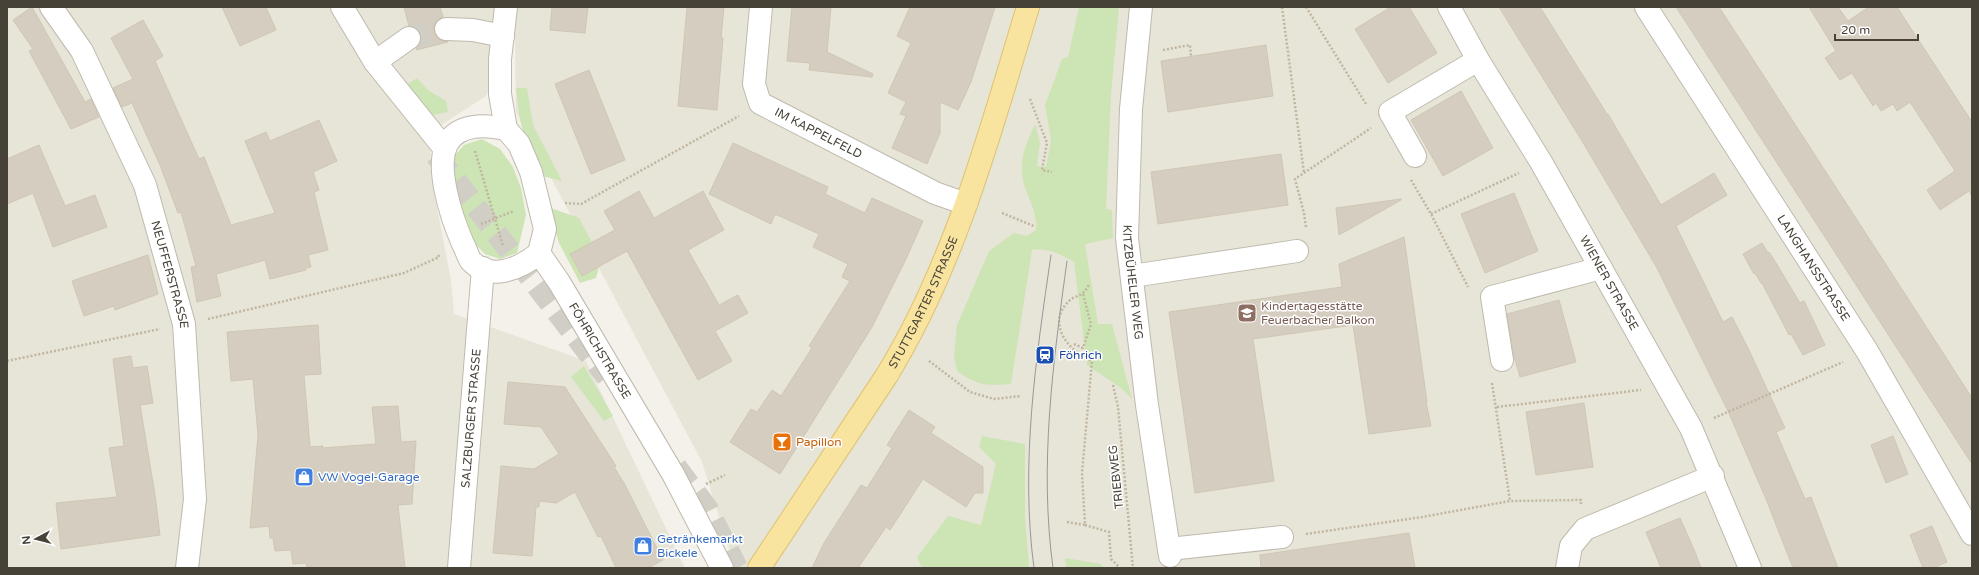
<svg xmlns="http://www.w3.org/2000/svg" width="1979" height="575" viewBox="0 0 1979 575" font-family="'Varela Round',sans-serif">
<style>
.residential{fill:#e7e4d8}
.green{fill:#cde5b5}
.building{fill:#d5cec0;stroke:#cfc6b3}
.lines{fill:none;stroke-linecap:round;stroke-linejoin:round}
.minor-tunnel{stroke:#d1cec6;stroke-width:22;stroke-dasharray:22 11;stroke-linecap:butt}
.major-tunnel{stroke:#d1cec6;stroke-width:22;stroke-dasharray:22 11;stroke-linecap:butt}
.minor-casing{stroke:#bfbaad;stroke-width:24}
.major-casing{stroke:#ddc36f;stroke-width:24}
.path{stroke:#c0b69f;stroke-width:2.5;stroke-dasharray:2 2;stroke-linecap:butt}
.minor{stroke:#fff;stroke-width:22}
.major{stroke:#f8e49f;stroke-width:22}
.tram{stroke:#989898;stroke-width:1}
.labels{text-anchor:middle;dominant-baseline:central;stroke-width:3;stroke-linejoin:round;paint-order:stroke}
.street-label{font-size:12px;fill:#474238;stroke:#fff}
.education-label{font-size:12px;fill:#785e54;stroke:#fff;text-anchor:start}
.transit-label{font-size:12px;fill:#164399;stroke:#fff;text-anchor:start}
.food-label{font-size:12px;fill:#c56008;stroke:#fff;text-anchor:start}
.shop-label{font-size:12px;fill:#366cbe;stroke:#fff;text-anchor:start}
</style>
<rect width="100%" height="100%" fill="#f4f1ea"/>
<path class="residential" d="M7 7H1972V568H735L702 462 516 112 515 34 486 96 438 127 432 138 430 162 432 182 451 280 454 314 586 361 685 568H7Z"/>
<path class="green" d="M1079 7H1119L1111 95 1106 209 1112 210 1113 238 1085 244 1098 324H1112L1132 399 1121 388 1087 365 1074 262C1061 254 1048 248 1032 250L1011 384C987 386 977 386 957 371L954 356 957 325 989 251 1014 233 1027 236 1036 230C1038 209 1024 194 1022 174 1020 156 1028 140 1035 124L1040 142 1037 166 1046 167 1051 140 1045 105 1062 59 1068 57Z
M417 78 428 90 446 101 448 112 433 115 416 105 402 88Z
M516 88H527L533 125 562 181 535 174 520 120Z
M482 139 500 149 513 167 521 188 526 215 517 253 500 259 485 254 468 237 459 218 451 160 464 145Z
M548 207 579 218 601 260 596 278 580 283 559 243Z
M584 366 613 416 604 421 571 377Z
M982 436 1025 444V515L1029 568H922L917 557 948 516 981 525 996 464 979 447Z
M1065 558 1101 564 1103 568H1066Z"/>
<path class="building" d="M32 7 85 102 91 99 99 117 71 129 29 51 33 49 13 20Z
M222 7H266L276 30 240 46Z
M404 7H440L443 17 435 23 434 28 435 34 440 40 448 42 416 50 420 43 421 36 419 30 409 26Z
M552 7H588L585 33 550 30Z
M687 7H724L721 38H723L717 110 678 106Z
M792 7H831L827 52 873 74 872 77 809 70 810 63 787 61Z
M910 7H995L971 82 958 110 940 102V133L927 164 892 148 906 116 900 114 906 102 888 93 911 43 897 36Z
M1391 7H1409L1437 53 1388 83 1355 29Z
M1499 7H1540L1607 114H1608L1661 205 1714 173 1727 195 1676 226 1723 322 1732 317 1748 348 1785 428 1776 432 1805 499 1811 497 1838 568H1793L1766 499 1728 411 1657 268 1585 146Z
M1676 7H1719L1907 297 1972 398V464Z
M1809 7H1838L1848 21 1869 7H1897L1972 122V196L1969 191 1940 210 1927 190 1955 171 1910 102 1897 111 1893 104 1881 111 1876 103 1873 106 1852 73 1840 80 1825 58 1836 51Z
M143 20 163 56 155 61 199 159 204 157 231 225 275 213 245 141 266 132 270 141 319 120 337 161 313 172 319 190 314 192 328 250 308 255 311 267 306 268V270L270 279 265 260 216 274 221 296 197 302 191 267 196 266 181 212 178 213 160 165 132 103 122 107 113 88 133 79 111 38Z
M1266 45 1273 96 1168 112 1161 61Z
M589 70 625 160 591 174 555 84Z
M1461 91 1493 148 1443 176 1411 120Z
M733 143 828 187 825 194 865 213 872 198 923 221 906 259 872 327 780 474 730 442 751 409 757 412 772 390 781 396 812 348 809 346 850 281 842 277 848 264 813 247 819 234 775 214 771 224 709 194Z
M39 145 65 206 95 195 107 227 53 247 33 193 7 204V159Z
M1281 154 1288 205 1158 224 1151 172Z
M639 191 654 218 703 191 724 230 688 250 719 305 738 295 748 313 715 331 732 361 698 380 627 251 582 276 570 254 615 230 604 211Z
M1514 193 1538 251 1485 273 1461 214Z
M1401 199V200L1339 235 1336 208Z
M1404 237 1427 402H1426L1431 426 1369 434 1353 325 1253 339 1274 481 1195 493 1169 312 1342 287 1339 264Z
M1762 243 1768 253 1769 252 1776 263 1800 303 1804 301 1825 345 1803 355 1791 334 1789 335 1762 283H1761L1755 273 1754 274 1743 254Z
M148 255 158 294 115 310 114 306 84 316 72 281Z
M1559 300 1576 362 1520 377 1514 356 1507 314Z
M318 325 321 374 304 375 310 447 323 446 322 448 376 444 372 407 398 406 401 442 416 441 412 504 398 505 405 568H307L306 563 293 564 291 550 275 551 273 538H270L269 526 250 528 258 435 253 379 231 381 227 332Z
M131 356 133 368 147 366 153 403 140 405 155 495 160 535 61 549 56 503 117 497 109 448 124 446 113 359Z
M508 382 565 387 616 466 614 467 624 483 663 560 648 568H616L601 536 598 537 575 492 556 503 539 501V507H536L532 556 493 553 501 466 534 469 559 454 541 427 504 424Z
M1584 403 1593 467 1536 475 1526 412Z
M909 410 935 427 931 433 983 467V493H975L966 507 923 479 890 530 886 527 858 568H812L824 543 861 485 867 488 892 448 887 445Z
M1893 436 1908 474 1886 483 1871 445Z
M1680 518 1695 552 1701 568H1661L1646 532Z
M1932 526 1947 562 1933 568H1923L1910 535Z
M1409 533 1415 568H1261L1260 555Z"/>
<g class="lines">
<path class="minor-tunnel" d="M409 38 446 29"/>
<path class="major-tunnel" d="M436 155 607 377
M676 467 707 508 737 568"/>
<g class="minor-casing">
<g id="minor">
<path id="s1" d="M51 7 82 51 145 185 184 324 195 499 187 568"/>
<path d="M342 7 375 62 445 149"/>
<path d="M506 7 500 59V94L506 129"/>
<path id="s2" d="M761 7 754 84 760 103 935 193 966 204"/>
<path id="s3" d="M1141 7 1131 109 1127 238 1147 405 1170 556"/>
<path id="s4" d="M1449 7 1478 60 1541 162 1691 428 1750 568"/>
<path id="s5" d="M1646 7 1867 351 1972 534"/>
<path d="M446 29 473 30 503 36"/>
<path d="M375 62 409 38"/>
<path id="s6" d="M506 129 519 144 531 172 545 229 539 253 559 282 673 474 722 568"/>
<path d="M506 129C488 125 466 123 452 137 430 158 453 221 463 244 466 249 468 257 471 261 491 282 521 268 539 253"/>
<path d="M1415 156 1390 112 1478 60"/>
<path d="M1132 276 1297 251"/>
<path d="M1502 360 1492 297 1601 268"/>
<path d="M1169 549 1282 537"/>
<path id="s7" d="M459 568 483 268"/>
<path d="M1567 568 1571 546 1585 529 1713 476"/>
</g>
</g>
<g class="major-casing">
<g id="major">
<path id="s8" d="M759 568 887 375C956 262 990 132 1028 7"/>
</g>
</g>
<path class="path" d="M1282 7 1304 173
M1306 7 1366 104
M1163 50 1190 45 1191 56
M1030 99 1047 143 1042 170 1052 172
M475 151 503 246
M1411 180 1431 214 1468 287
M565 203 581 204 739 116
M1002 213 1034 226
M1431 214 1519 173
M481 224 514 211
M1306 227 1304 213 1295 179 1371 128
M208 319 404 273 439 257 438 254
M1074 344 1083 348 1091 324 1083 294
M7 361 160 329
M929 361 970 392 994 399 1021 396
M1492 383 1510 501
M1113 385 1118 407 1133 568
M1497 407 1641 390
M1714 418 1843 362
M706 484 725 475
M1067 522 1085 525 1082 473 1092 361C1068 351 1045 323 1070 300 1073 297 1078 297 1081 294 1085 292 1087 288 1089 285
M1085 525 1109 532 1111 559 1120 568
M1306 534 1422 517 1510 501 1581 500V504"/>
<use href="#minor" class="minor"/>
<use href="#major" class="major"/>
<path class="tram" d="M1034 568C1020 464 1036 358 1051 255
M1053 568C1039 465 1053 363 1067 261"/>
</g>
<defs>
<g id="school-square" transform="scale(1)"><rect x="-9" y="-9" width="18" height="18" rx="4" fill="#8d6e63" stroke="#fff"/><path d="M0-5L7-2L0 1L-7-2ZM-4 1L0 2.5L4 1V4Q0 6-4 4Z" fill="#fff"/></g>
<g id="station-square" transform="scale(1)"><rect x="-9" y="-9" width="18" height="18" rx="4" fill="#1a4fb4" stroke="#fff"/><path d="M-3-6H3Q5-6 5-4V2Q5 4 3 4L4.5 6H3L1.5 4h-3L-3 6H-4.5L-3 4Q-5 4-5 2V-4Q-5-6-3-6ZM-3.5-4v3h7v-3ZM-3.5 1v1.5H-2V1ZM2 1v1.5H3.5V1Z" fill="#fff"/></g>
<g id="bar-square" transform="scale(1)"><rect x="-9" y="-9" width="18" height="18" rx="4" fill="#e8710a" stroke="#fff"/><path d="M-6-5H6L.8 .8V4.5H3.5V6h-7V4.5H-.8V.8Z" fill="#fff"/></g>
<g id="shop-square" transform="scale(1)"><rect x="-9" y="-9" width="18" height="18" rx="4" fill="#3f7fe0" stroke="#fff"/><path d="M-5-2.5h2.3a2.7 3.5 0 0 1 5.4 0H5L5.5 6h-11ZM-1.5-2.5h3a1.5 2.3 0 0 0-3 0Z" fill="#fff"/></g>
</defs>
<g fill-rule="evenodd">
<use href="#school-square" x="1247" y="313"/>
<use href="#station-square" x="1045" y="355"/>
<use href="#bar-square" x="782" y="442"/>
<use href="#shop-square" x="304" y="477"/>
<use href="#shop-square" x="643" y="546"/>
</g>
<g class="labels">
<g class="street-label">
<text stroke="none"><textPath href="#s2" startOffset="163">IM KAPPELFELD</textPath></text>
<text stroke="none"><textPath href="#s5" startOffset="310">LANGHANSSTRASSE</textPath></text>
<text stroke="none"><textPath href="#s1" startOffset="295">NEUFFERSTRASSE</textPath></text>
<text stroke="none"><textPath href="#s3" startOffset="276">KITZBÜHELER WEG</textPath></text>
<text stroke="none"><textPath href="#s4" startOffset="319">WIENER STRASSE</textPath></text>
<text stroke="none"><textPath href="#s8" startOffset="313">STUTTGARTER STRASSE</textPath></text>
<text stroke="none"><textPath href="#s6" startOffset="249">FÖHRICHSTRASSE</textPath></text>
<text stroke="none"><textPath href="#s7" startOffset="150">SALZBURGER STRASSE</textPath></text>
<text transform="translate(1116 477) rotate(-96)">TRIEBWEG</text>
</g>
<g class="education-label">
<text x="1261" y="306">Kindertagesstätte<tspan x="1261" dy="14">Feuerbacher Balkon</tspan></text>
</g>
<g class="transit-label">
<text x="1059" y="355">Föhrich</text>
</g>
<g class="food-label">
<text x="796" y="442">Papillon</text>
</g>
<g class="shop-label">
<text x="318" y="477">VW Vogel-Garage</text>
<text x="657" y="539">Getränkemarkt<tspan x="657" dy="14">Bickele</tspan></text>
</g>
</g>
<rect width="1979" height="575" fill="none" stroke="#474238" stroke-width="16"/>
<g transform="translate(36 539) rotate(263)" stroke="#ffffff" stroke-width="3" paint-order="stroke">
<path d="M0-3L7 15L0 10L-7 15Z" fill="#474238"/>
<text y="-6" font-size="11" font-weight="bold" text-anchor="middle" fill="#474238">N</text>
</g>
<path d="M1835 34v6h83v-6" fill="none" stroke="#474238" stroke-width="2"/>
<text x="1841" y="34" font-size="12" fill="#474238" stroke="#ffffff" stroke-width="3" paint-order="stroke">20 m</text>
</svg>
